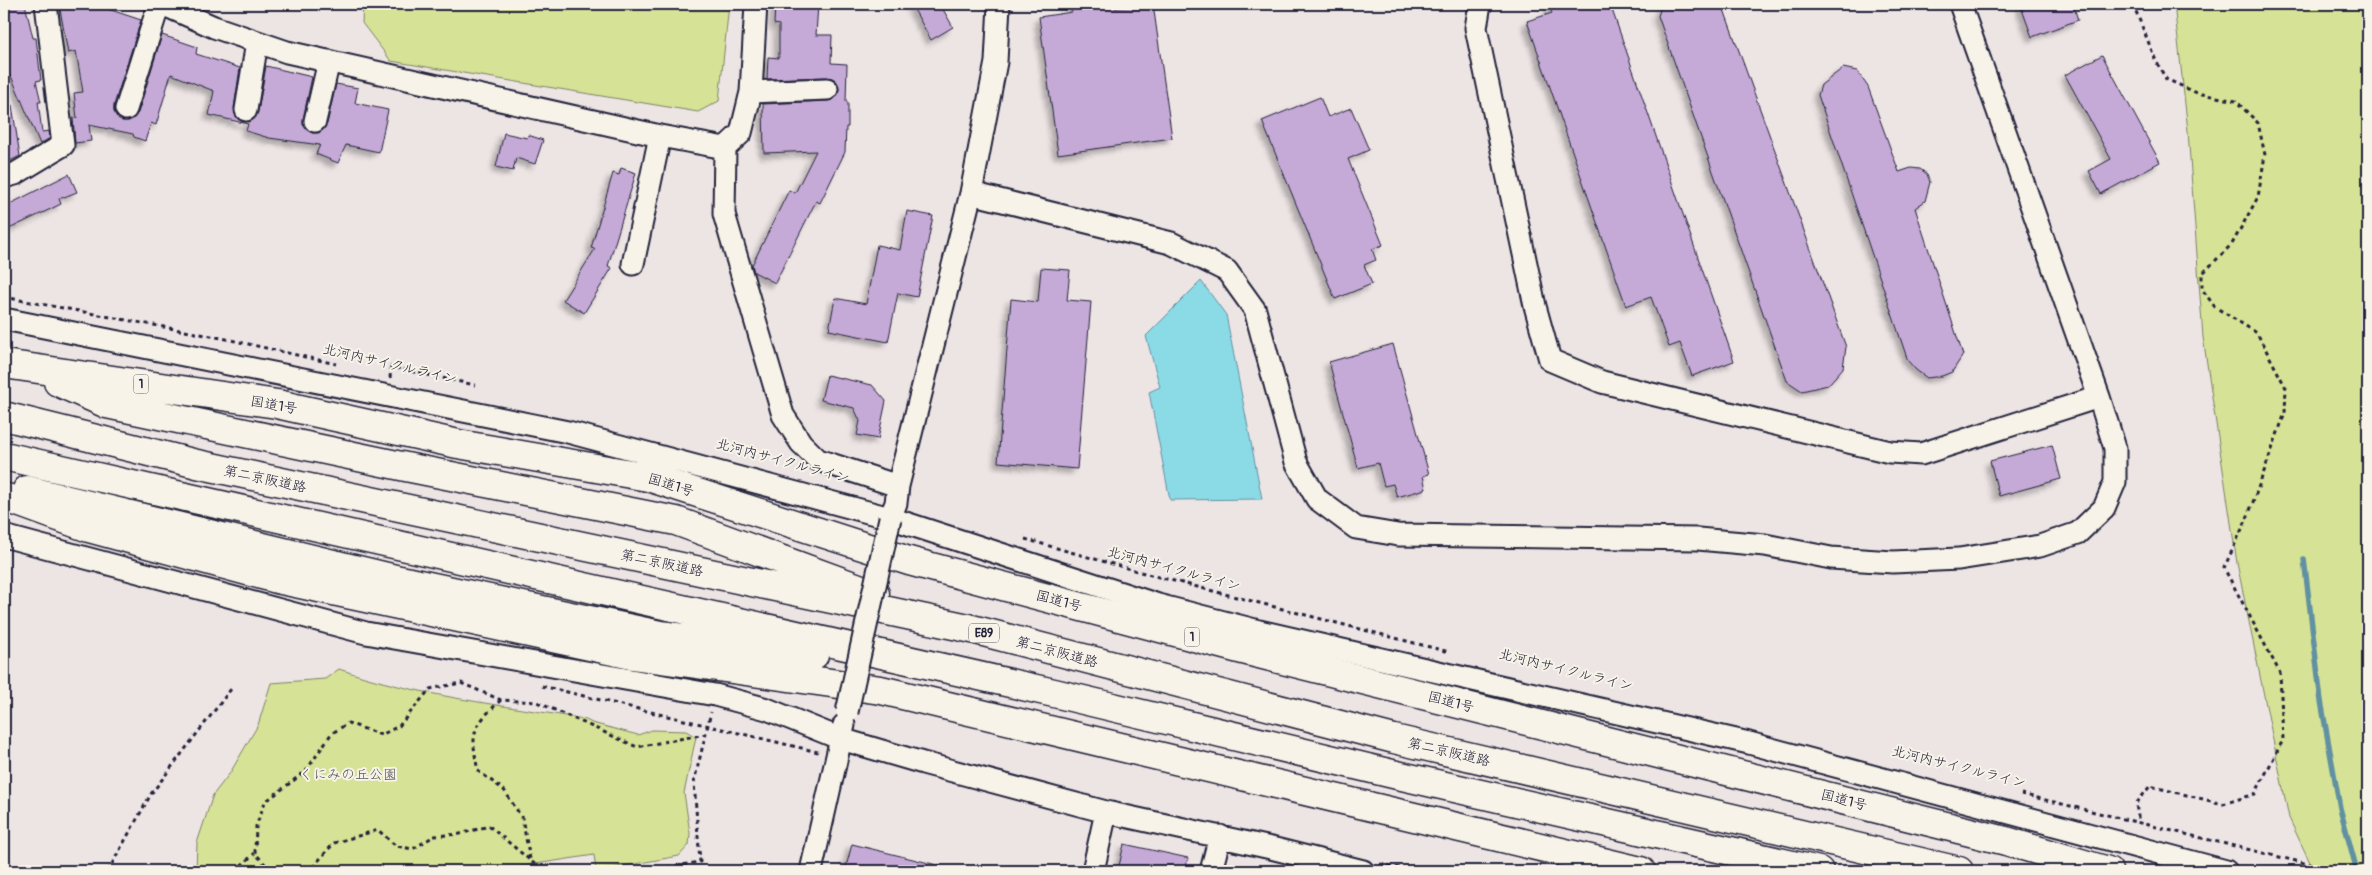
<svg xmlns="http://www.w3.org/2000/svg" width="2372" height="875" viewBox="0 0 2372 875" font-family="Pangolin,'Klee One',sans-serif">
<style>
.green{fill:#d6e295;stroke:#7c8268}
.water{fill:#8bdbe6;stroke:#6191a2}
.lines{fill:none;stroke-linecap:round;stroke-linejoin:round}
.stream{stroke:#6191a2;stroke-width:5.5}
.building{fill:#c5a9d6;stroke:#22223b;filter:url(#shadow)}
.minor-casing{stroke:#22223b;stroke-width:25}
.highway-casing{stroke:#22223b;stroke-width:31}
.path{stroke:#22223b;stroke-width:3;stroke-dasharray:4 4;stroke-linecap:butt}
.minor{stroke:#f7f3e8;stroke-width:21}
.highway{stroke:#f7f3e8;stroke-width:28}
.minor-bridge-casing{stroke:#22223b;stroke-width:25;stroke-linecap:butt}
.minor-bridge{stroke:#f7f3e8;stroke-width:21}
.labels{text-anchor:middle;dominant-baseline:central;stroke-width:4;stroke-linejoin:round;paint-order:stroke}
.shield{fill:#f7f3e8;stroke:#62616f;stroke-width:1}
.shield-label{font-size:12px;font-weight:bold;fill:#22223b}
.street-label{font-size:14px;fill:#22223b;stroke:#f7f3e8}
.park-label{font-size:14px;fill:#4f5252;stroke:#f7f3e8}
</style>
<defs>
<filter id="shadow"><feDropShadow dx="-4.5" dy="4.5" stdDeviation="2.5" flood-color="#0004"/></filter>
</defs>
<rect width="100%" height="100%" fill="#ede4e4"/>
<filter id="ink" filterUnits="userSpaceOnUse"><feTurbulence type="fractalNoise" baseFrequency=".02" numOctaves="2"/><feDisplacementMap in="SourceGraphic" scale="10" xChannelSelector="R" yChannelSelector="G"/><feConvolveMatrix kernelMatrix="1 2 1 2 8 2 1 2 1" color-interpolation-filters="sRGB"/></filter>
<g filter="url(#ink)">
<path class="green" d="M363 4H729L719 101 698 112 391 61 362 23Z
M2174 4H2368V871H2314L2289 818 2237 563 2203 337 2188 131Z
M339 669C418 696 502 705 584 719L592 723 638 735 652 730 686 731 696 737 684 793 690 833 689 845 679 856 596 871 594 855 490 871H196L197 843 213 795 230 773 258 725 271 683 325 679Z"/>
<path class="water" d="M1201 281 1226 315 1262 499 1170 500 1149 392 1160 387 1146 336Z"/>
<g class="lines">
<path class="stream" d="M2304 559 2321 701 2340 808 2357 871"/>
</g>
<path class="building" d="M4 4H25L33 38H36L41 80 36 81 41 102H38L42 132 49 131 50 138 40 144 11 76 4 78Z
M59 4H104L102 7 141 20 114 105V112L122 121H129L138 113 162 35 197 47 196 54 240 68 234 108 238 119 244 122 251 121 258 112 266 66 312 77 303 119V125L312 133H319L327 124 336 84 358 88 355 103 388 110 379 152 346 145 338 163 316 154 320 145 269 138 246 131 248 124 209 115 214 91 171 74 156 125 151 123 145 141 134 137 133 134 89 125 91 141 75 143 73 118H77L74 93 83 92 76 51 68 53Z
M801 4H818L816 35H832L831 63 847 64 846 102H848V127H846L845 152 820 203 816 201 775 283 754 272 752 265 789 190 795 193 816 151 764 153 763 104 828 101 834 99 839 89 837 82 827 77 767 79 768 57 779 58V25L774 24 775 6 801 7Z
M911 4H940L953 27 931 40Z
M1071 4H1115V8L1153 4 1172 138 1058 154 1039 17 1072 12Z
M1548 4H1610L1734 361 1692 376 1680 343 1669 347 1651 297 1626 306 1527 21 1552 13Z
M1662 4H1722L1846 347 1843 368 1828 385 1802 391 1787 381 1658 16Z
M2020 4H2073L2078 20 2032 37Z
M2102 55 2160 162 2101 194 2089 171 2111 159 2065 75Z
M1843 68 1857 71 1868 87 1899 172 1911 168 1920 169 1927 174 1930 182 1925 201 1915 208 1963 355 1952 372 1942 376 1927 378 1916 370 1908 361 1818 95 1821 85Z
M1320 97 1328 117 1351 108 1369 150 1348 159 1383 245 1372 249 1376 260 1364 265 1372 284 1335 299 1262 121Z
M12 105 20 156 4 164V106Z
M504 133 527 138 528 135 543 140 535 164 516 158 513 171 496 167Z
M621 168 636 173 608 266 612 268 584 313 563 300 595 249 591 248 613 173 619 175Z
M69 174 77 192 59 199 61 204 9 229 7 221 4 222V207Z
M907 211 933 216 917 297 898 293 888 342 829 330 835 298 866 304 877 245 900 250Z
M1041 268 1070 270 1067 300 1091 302 1077 469 998 462 1011 299 1038 302Z
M1393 344 1429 474 1423 476 1426 489 1397 497 1393 484 1384 486 1378 463 1358 468 1329 362Z
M827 375 872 385 886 401 878 439 857 435 860 421 854 408 821 400Z
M2052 445 2061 479 1999 496 1990 461Z
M852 844 941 866 940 871H845Z
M1124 844 1188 858 1185 871H1129L1130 869 1119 866Z"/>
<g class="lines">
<g class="minor-casing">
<path id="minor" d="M162 4 214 27 287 52 660 136 725 148
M756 4 751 92 741 133 725 148 724 214 783 415 801 443 818 460 898 486
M1480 4 1476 28 1535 306 1550 360 1602 382 1890 452 1921 454 2099 397
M751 92 827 89
M126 109 159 4
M246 110 257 42
M315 121 329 61
M4 177 15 174 63 145 46 4
M971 193 1171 243 1227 271 1255 310 1296 462 1317 499 1356 528 1398 535 1698 539 1765 545 1831 558 1893 562 1959 559 2040 546 2078 533 2104 508 2115 482V448L2099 397 1960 4
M633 264 660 136
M4 319 568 432 890 518 1158 605 1259 631 1749 743 2226 871
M890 518 896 503 898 486 971 193 996 62 999 4
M4 536 366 633 715 695 767 709 841 739 923 763 1106 812 1271 848 1363 871
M811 871 844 725
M1093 871 1106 812
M1211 871 1220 836"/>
</g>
<g class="highway-casing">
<path id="highway" d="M4 364 277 404 458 444 648 477 909 561 1239 649 2006 841 2108 871
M58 382 107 404 406 467 676 521 875 594
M4 416 197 464 968 628 1394 739 1959 871
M4 456 1054 693 1397 775 1819 871
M27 490 400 580 660 635 814 655
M4 497 89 528 277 579 632 655 881 690 1641 871"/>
</g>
<path class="path" d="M2133 4 2156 61 2166 79 2197 93 2236 101 2258 123 2265 155 2258 197 2232 244 2202 274V289L2215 307 2257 333 2286 388 2285 413 2248 516 2224 568 2280 673 2283 740 2255 794 2223 804 2150 786 2136 804 2139 823
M2368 4V5
M4 297 222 338 336 364
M390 378 391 367 475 385
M1025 539 1151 575 1449 652
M542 686 818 752
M501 700C472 727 470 732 478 771L504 790 522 818 530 859
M2021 794 2337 871
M1380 864 1414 871
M108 871 151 794 231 689
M235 871 255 853
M271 871 255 853 256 826 265 802 306 771 331 734 348 723 381 735 399 726 430 689 461 683 501 700 537 702 637 747 706 734
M306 871 312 868 334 843 378 830 396 846 413 849 434 836 460 834 489 826 543 871
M541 871 562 868 567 871
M644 871 700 862 694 782 711 712"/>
<use href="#minor" class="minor"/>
<use href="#highway" class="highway"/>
<g class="minor-bridge-casing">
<path id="minor-bridge" d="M847 712 890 518"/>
</g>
<use href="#minor-bridge" class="minor-bridge"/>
</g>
</g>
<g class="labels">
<g class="shield">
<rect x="133.5" y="374.5" width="15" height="19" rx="4"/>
<rect x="969" y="623.5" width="30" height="19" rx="4"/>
<rect x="1184.5" y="627.5" width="15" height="19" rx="4"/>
</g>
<g class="shield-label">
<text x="141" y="384">1</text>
<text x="984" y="633">E89</text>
<text x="1192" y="637">1</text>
</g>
<g class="street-label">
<text transform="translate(390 364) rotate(13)">北河内サイクルライン</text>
<text transform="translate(274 405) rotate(10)">国道1号</text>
<text transform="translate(783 461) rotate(15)">北河内サイクルライン</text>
<text transform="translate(265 479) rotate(12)">第二京阪道路</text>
<text transform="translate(671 485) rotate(17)">国道1号</text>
<text transform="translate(662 563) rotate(12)">第二京阪道路</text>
<text transform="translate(1174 569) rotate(15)">北河内サイクルライン</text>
<text transform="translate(1059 601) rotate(15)">国道1号</text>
<text transform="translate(1057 652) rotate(15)">第二京阪道路</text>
<text transform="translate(1566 670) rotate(14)">北河内サイクルライン</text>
<text transform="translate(1451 702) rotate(14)">国道1号</text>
<text transform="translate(1449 752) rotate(13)">第二京阪道路</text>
<text transform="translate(1959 767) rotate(14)">北河内サイクルライン</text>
<text transform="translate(1844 800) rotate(14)">国道1号</text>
</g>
<g class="park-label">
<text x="348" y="774">くにみの丘公園</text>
</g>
</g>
<rect width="2372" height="875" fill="none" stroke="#f7f3e8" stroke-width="20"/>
<rect x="10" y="10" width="2352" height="855" fill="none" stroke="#22223b" stroke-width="2" filter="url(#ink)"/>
</svg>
